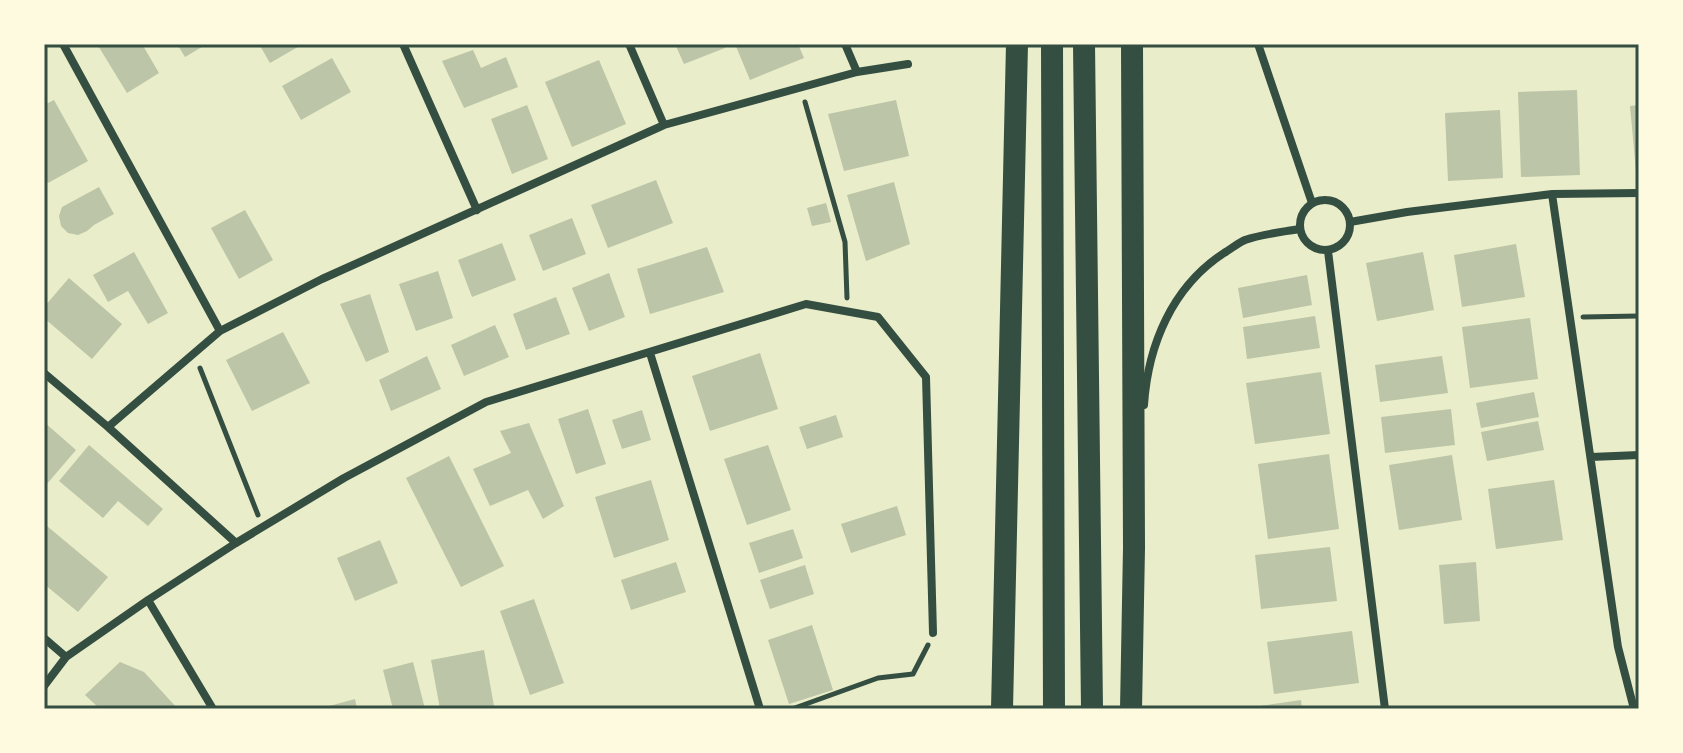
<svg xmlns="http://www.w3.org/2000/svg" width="1683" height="753" viewBox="0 0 1683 753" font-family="Rubik,sans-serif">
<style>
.building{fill:#bcc5a7}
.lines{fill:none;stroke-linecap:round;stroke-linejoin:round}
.path{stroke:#344e41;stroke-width:5}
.minor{stroke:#344e41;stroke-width:8}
.trunk{stroke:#344e41;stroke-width:22}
.neatline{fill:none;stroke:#344e41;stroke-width:3}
</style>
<rect width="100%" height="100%" fill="#e9edc9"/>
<path class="building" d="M97 44H142L159 73 127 93Z
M177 44H207L185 57Z
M259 44H303L270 63Z
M675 44H724L725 48 684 64Z
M735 44H798L804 58 750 80Z
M473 50 481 68 506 57 518 87 464 108 442 61Z
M332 58 351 92 301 120 282 86Z
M599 60 626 124 572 147 545 82Z
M1577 90 1580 175 1521 177 1518 92Z
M54 100 88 161 48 183 44 177V105Z
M896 100 909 156 844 171 828 114Z
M527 105 548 159 512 174 491 119Z
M1639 105V171H1636L1630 106Z
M1500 110 1503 178 1448 181 1445 113Z
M656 180 673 223 608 248 591 205Z
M894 182 910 244 866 261 847 195Z
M99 187 114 214 94 225 87 231 78 235 68 233 61 226 59 216 62 207Z
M826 203 831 222 812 226 807 208Z
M245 210 273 260 239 279 211 228Z
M572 218 586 254 543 271 529 235Z
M502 243 516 280 472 297 458 260Z
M1516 244 1525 297 1462 307 1454 255Z
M707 247 724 292 650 314 637 269Z
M134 252 168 313 148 324 128 291 108 302 93 275Z
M1423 252 1434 310 1377 321 1366 263Z
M438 271 453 318 416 331 399 284Z
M609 273 625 317 589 331 572 288Z
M1307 275 1312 305 1243 318 1238 288Z
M69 278 122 324 92 359 44 318V307Z
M370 294 389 352 366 362 340 304Z
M556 297 570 334 526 350 513 314Z
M1315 316 1320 348 1247 359 1243 327Z
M1530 318 1538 379 1470 388 1462 327Z
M495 325 509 357 464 376 451 345Z
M283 332 310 383 252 411 226 360Z
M760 353 778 409 710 431 692 376Z
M427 356 441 389 391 411 379 380Z
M1442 356 1448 393 1380 402 1375 365Z
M1321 372 1330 434 1255 444 1246 383Z
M1534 392 1539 417 1481 428 1476 403Z
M588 409 606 464 576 474 558 419Z
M1451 409 1455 445 1385 453 1381 417Z
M642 410 651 440 622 449 612 420Z
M836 415 843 437 807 449 799 427Z
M1538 421 1544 450 1487 461 1481 432Z
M44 422 76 450 46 485 44 484Z
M529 423 564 506 543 519 528 490 490 506 473 469 511 453 500 431Z
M89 445 163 509 148 526 118 501 103 518 59 481Z
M768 445 791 510 747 525 724 459Z
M1329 454 1339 529 1268 539 1258 464Z
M1452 455 1462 520 1399 530 1389 465Z
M449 456 504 566 461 587 406 478Z
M651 480 669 540 614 558 595 497Z
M1554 480 1563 540 1496 549 1488 489Z
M897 506 906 535 851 553 841 524Z
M47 526 108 577 78 612 44 584V530Z
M793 529 803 558 759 573 749 543Z
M380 540 398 583 355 601 337 558Z
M1330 547 1337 601 1261 609 1255 555Z
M676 562 686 592 631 610 621 580Z
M1476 562 1480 621 1444 624 1439 565Z
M805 565 814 594 770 609 760 580Z
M534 599 564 683 530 695 500 611Z
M812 625 833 690 789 704 768 640Z
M1352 631 1359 683 1274 694 1267 642Z
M484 650 494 706 476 709H440L431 660Z
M120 662 144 672 178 709H100L85 695Z
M413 662 425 709H393L383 670Z
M355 699 357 709H322V708Z
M1301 700 1302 709H1253V707Z"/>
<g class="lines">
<path class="path" d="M805 102 845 242 847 298
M1583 317 1639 316
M200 368 258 515
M792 709 878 678 913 674 928 645"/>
<path class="minor" d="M63 44 220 331
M403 44 477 210
M629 44 664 125
M845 44 857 72
M1258 44 1312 203
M1552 194 1618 647 1634 709
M1300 225a25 25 0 1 1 50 0a25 25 0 1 1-50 0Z
M1350 222 1407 212 1552 194 1639 193
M1328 251 1385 709
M650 353 760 709
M44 373 108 427 236 543
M1144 405C1148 345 1172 287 1224 253 1231 249 1238 243 1245 240 1262 234 1282 232 1299 229
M108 427 220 331 322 279 664 125 857 72 908 64
M1591 457 1639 455
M148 600 213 709
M44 638 66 657
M44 686 66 657 148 600 236 543 344 478 486 402 806 304 878 317 926 377 933 633"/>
<path class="trunk" d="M1052 44 1054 709
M1084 44 1092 709
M1002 709 1017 44
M1131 709 1134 548 1132 44"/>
</g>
<rect width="1683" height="753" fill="none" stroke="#fefae0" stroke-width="92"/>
<rect x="46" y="46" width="1591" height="661" class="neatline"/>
</svg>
